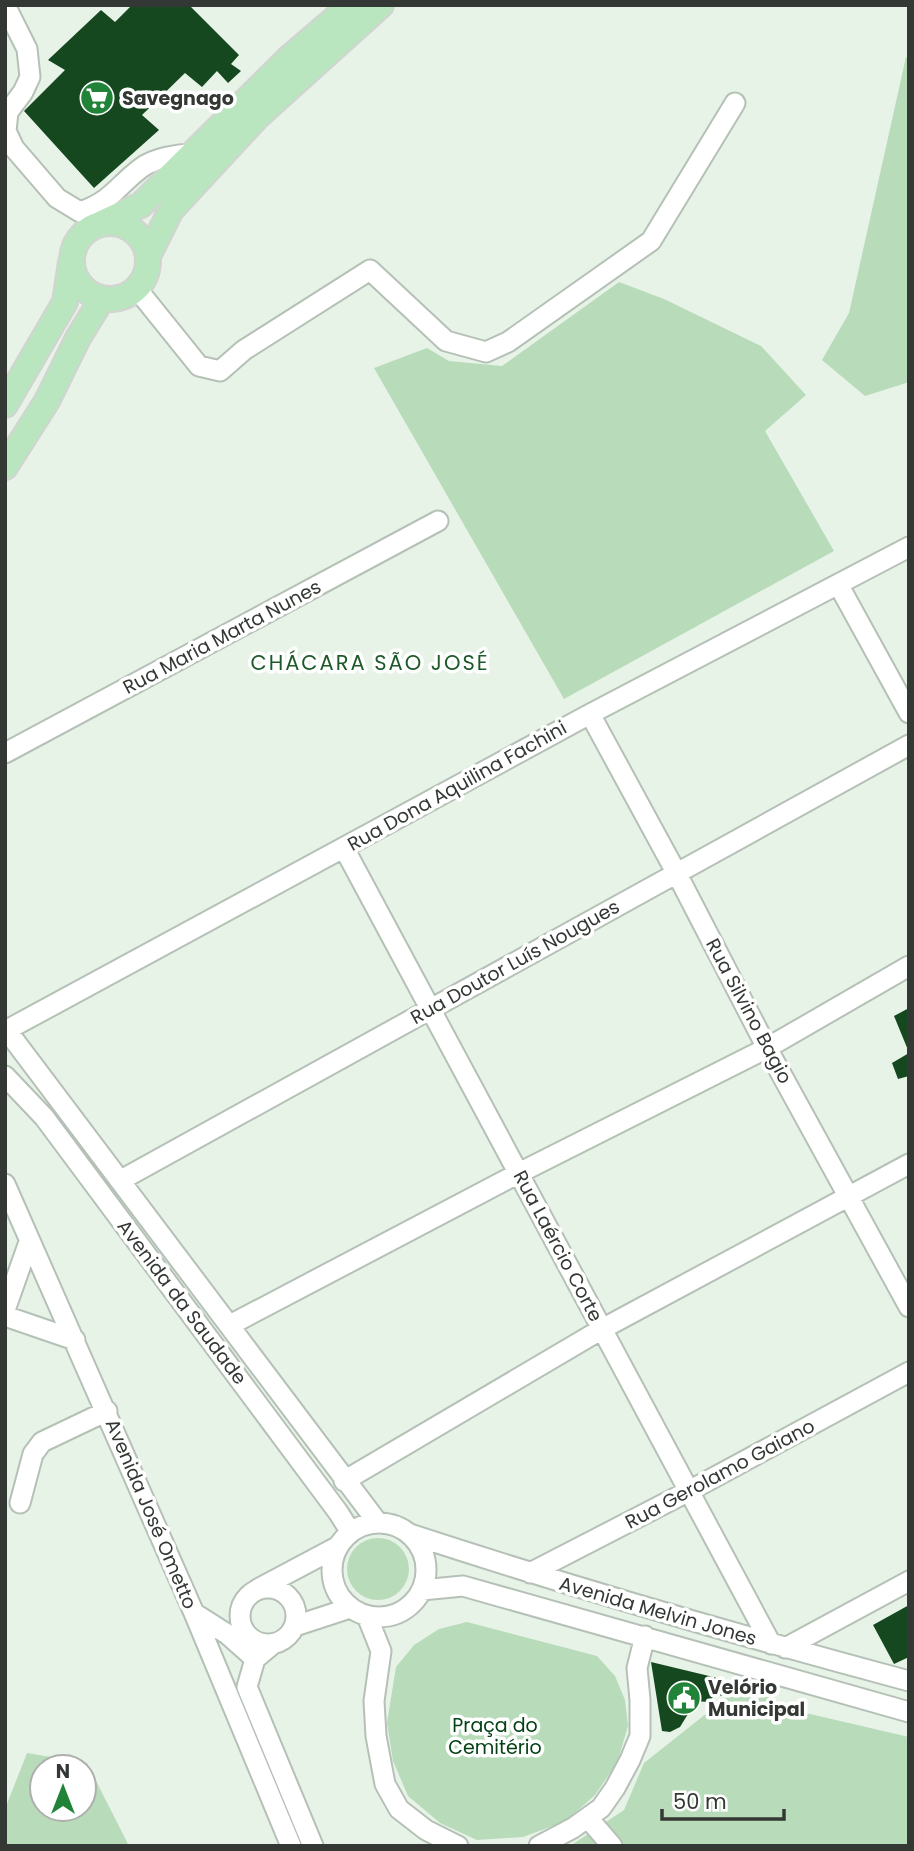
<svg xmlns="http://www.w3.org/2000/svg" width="914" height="1851" viewBox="0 0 914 1851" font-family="Poppins,sans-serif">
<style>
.green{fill:#b8dbba;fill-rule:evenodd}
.building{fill:#15481f}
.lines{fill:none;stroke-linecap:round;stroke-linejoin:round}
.minor-casing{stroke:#b5c0b6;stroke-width:23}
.major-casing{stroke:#d2d3d2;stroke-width:28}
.minor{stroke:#fff;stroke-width:19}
.major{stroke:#b9e6be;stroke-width:24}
.labels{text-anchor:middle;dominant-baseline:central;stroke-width:7;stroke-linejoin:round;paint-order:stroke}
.poi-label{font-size:19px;font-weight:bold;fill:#343834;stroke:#fff;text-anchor:start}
.street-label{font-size:19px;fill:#343834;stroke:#fff}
.park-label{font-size:19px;fill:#044115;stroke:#fff}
.neighbourhood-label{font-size:21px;letter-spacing:2px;fill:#1e5a29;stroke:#fff}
</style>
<rect width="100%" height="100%" fill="#e8f3e8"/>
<path class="green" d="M906 57 909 58V382L865 396 822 360 849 313Z
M619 282 664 299 761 346 806 395 765 431 834 551 564 699 374 368 427 348 449 361 502 366Z
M347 1569a31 31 0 1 1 62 0a31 31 0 1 1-62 0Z
M467 1622 597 1656 615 1676 625 1700 628 1726 617 1763 595 1795 566 1821 523 1837 477 1840 440 1823 408 1796 393 1761 387 1723 396 1667 414 1645 439 1629Z
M741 1686 754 1702 767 1692 780 1707 909 1737V1846H570L624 1810 644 1763Z
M27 1753 87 1763 129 1846H5V1809ZM84 1767V1809H42V1767Z"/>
<path class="building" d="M132 5H189L239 55 231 64 241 71 228 83 217 71 202 87 185 73 142 115 159 130 94 188 24 111 65 70 48 60 101 10 115 22Z
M909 1008V1050H908L894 1016Z
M909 1053V1076L898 1079 892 1063Z
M909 1605V1657L894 1664 873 1625Z
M651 1662 734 1682 725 1696 716 1695 707 1702 686 1700 688 1714 680 1727 670 1732 662 1731Z"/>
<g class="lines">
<g class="minor-casing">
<path id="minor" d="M5 5 27 49 30 77 23 92 8 112 6 131 14 148 57 198 80 212C112 201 117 186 141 168 154 158 178 154 194 154
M137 289 199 366 220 371 244 350 370 270 446 341 486 352 508 342 651 241 735 103
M838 584 909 713
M590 714 677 874 767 1048 909 1307
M5 753 438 521
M344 848 771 1644
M5 1028 378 1523
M5 1031 590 714 909 547
M5 1076 44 1117 338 1512 350 1531 348 1534
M121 1180 909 745
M5 1184 194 1613 291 1846
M5 1310 29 1242
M5 1316 75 1340
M230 1325 519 1173 767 1048 909 966
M344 1481 602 1329 909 1164
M20 1503 33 1454 42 1442 107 1411
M332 1570a47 47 0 1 1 94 0a47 47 0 1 1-94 0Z
M410 1534C575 1588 741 1636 909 1681
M530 1573 689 1491 909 1372
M240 1616a28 28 0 1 1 56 0a28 28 0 1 1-56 0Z
M258 1589 337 1547
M422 1590 463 1586 909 1712
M194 1613 227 1634 254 1658
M367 1616 381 1651 374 1701 376 1736 385 1784 399 1809 426 1830 458 1846
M295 1626 350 1608
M273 1644 255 1659 247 1687 313 1846
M785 1648 909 1581
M588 1818 612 1846
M539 1846 573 1828 601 1808 615 1788 630 1760 640 1736V1700L637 1668 645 1636"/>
</g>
<g class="major-casing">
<path id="major" d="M72 261a38 38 0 1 1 76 0a38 38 0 1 1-76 0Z
M100 224 141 205 288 59 351 5
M148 256 171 210 258 116 381 5
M5 405 65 302 71 262
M5 467 47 401 78 338 102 299"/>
</g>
<use href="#minor" class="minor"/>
<use href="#major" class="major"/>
</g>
<defs>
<g id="supermarket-disc" transform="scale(1.75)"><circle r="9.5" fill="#208337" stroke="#fff"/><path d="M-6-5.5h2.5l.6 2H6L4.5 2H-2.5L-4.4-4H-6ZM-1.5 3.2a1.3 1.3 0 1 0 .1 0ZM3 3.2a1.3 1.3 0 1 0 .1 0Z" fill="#fff"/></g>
<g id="civic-disc" transform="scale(1.75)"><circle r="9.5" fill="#208337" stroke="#fff"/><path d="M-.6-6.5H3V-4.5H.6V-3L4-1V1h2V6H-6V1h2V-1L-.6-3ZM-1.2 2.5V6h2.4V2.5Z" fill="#fff"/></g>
</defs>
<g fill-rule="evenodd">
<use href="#supermarket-disc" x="97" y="98"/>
<use href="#civic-disc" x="684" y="1698"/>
</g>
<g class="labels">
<g class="poi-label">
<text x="122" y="98">Savegnago</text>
<text x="708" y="1687">Velório<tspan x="708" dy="22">Municipal</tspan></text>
</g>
<g class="street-label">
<text transform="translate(222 637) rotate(-28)">Rua Maria Marta Nunes</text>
<text transform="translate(457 786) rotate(-29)">Rua Dona Aquilina Fachini</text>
<text transform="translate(515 962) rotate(-29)">Rua Doutor Luís Nougues</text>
<text transform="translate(749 1011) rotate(62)">Rua Silvino Bagio</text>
<text transform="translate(558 1246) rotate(62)">Rua Laércio Corte</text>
<text transform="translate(182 1302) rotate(53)">Avenida da Saudade</text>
<text transform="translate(720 1474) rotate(-28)">Rua Gerolamo Gaiano</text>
<text transform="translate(151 1514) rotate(67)">Avenida José Ometto</text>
<text transform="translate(658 1611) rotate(16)">Avenida Melvin Jones</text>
</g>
<g class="park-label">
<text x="495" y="1725">Praça do<tspan x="495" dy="22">Cemitério</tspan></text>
</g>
<g class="neighbourhood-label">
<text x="370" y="662">CHÁCARA SÃO JOSÉ</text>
</g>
</g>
<rect width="914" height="1851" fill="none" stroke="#343834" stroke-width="14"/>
<g transform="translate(63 1788)"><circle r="33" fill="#ffffff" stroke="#aeafae" stroke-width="2"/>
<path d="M0-5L12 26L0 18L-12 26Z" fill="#208337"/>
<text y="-10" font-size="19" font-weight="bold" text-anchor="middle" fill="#343834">N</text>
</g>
<path d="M662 1809v10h122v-10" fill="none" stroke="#343834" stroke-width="3.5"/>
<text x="673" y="1809" font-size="21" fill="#343834" stroke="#ffffff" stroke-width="5" paint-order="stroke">50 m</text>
</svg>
